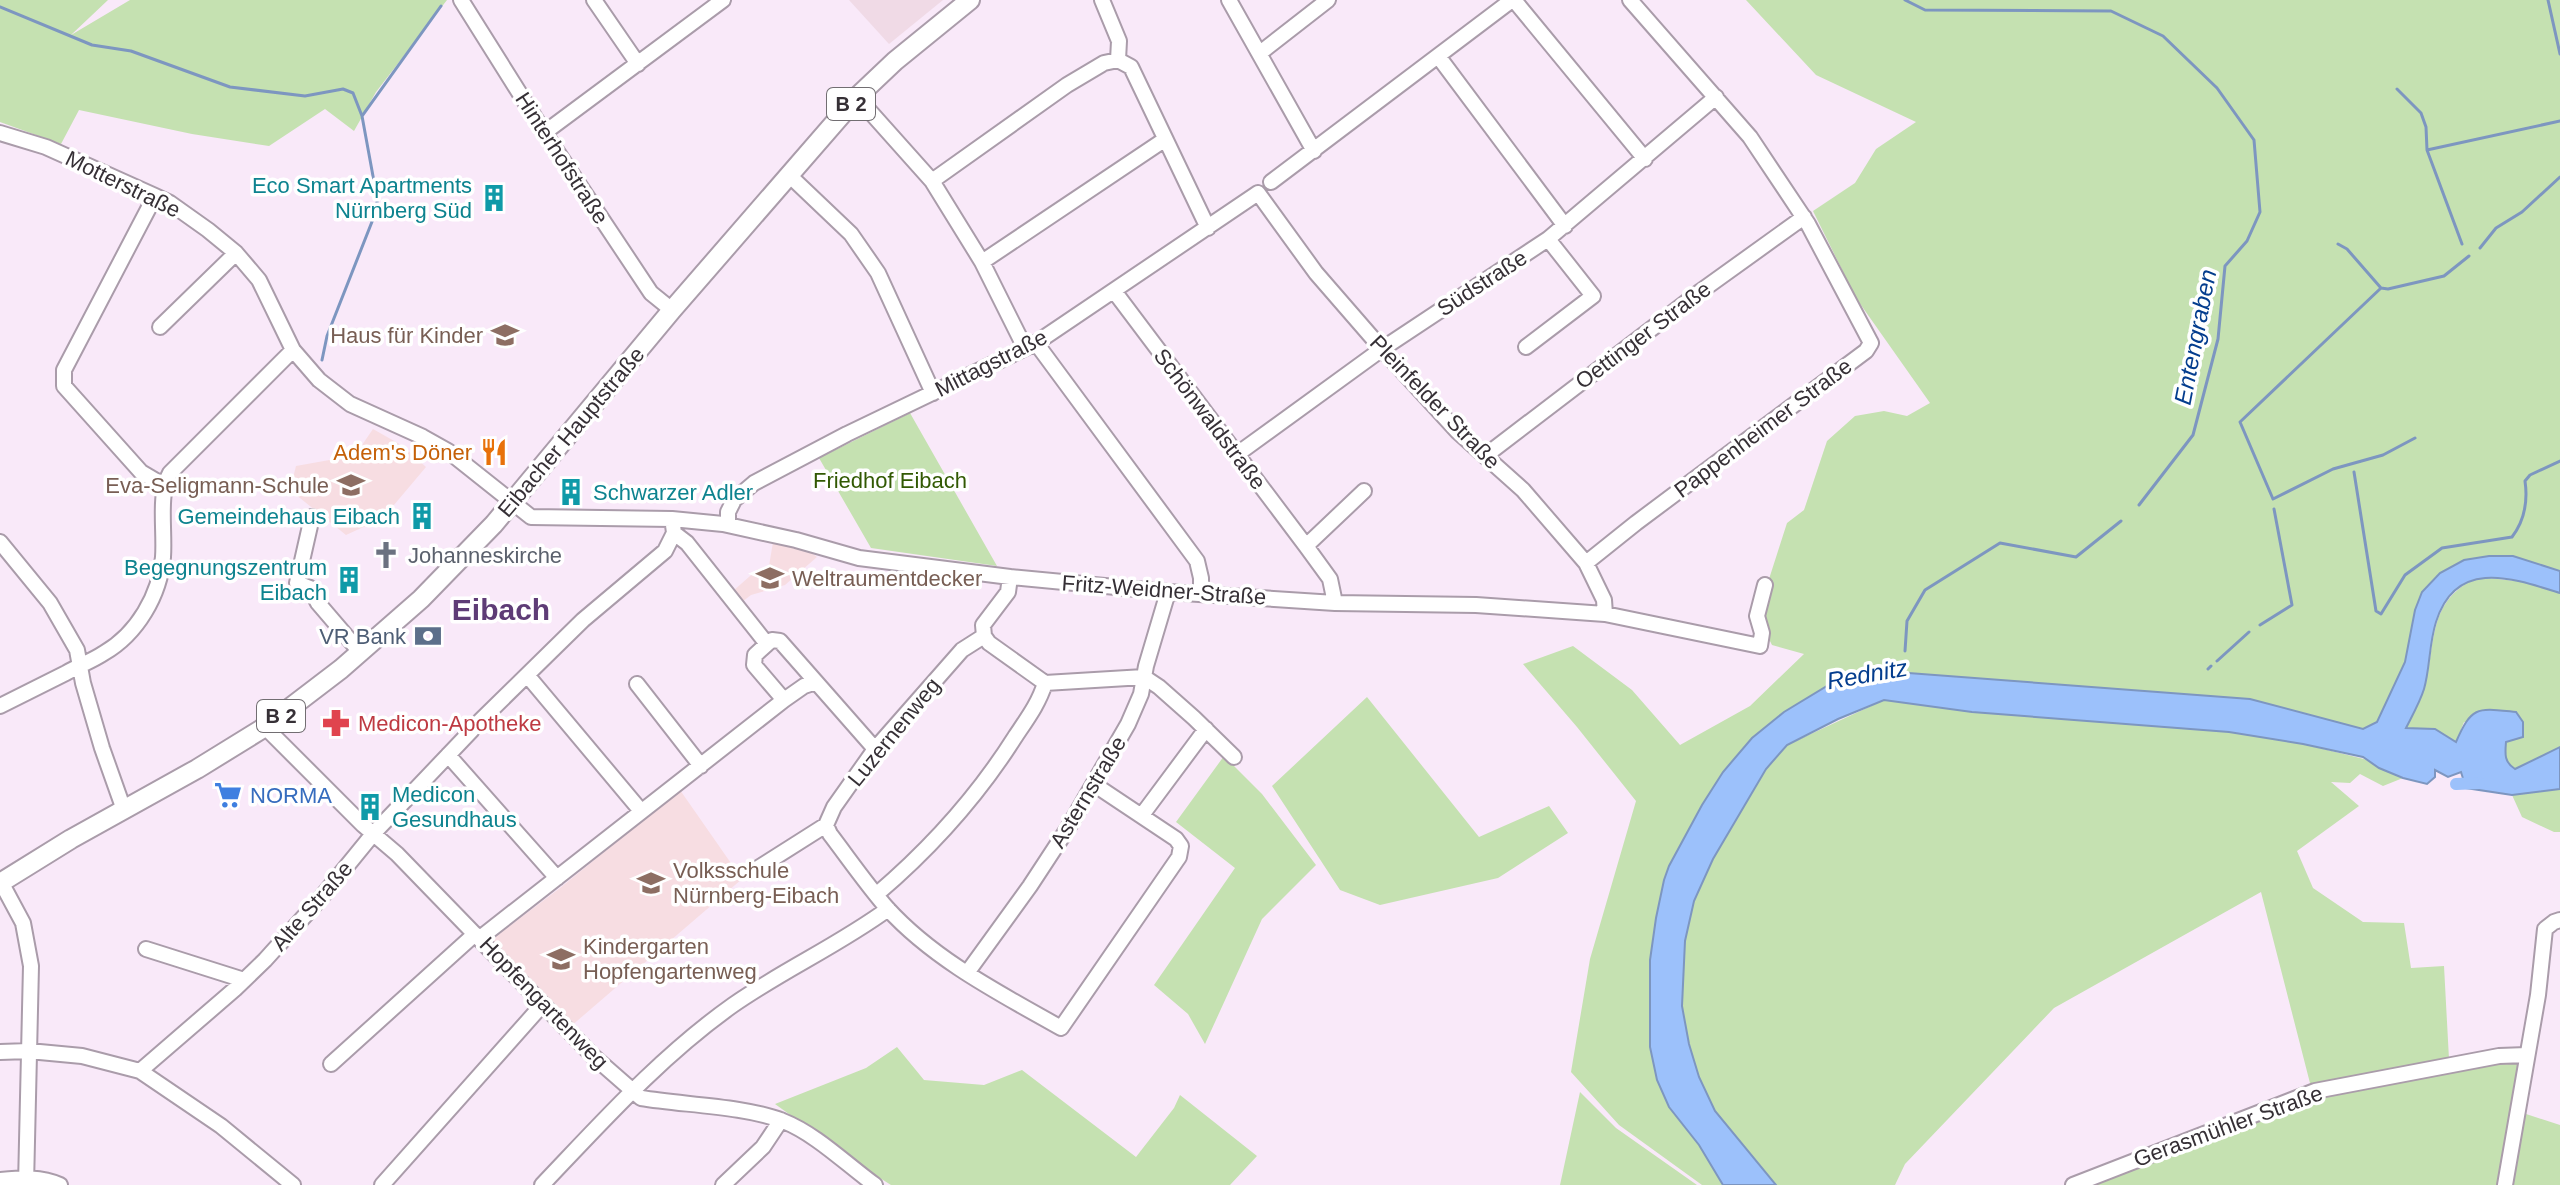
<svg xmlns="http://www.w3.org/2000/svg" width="2560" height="1185" viewBox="0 0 2560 1185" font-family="Arial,sans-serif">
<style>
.industrial{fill:#f0dae6}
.education{fill:#f7dde2}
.green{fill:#c5e1b1}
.water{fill:#9cc1fb;stroke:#7d96c0;stroke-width:2}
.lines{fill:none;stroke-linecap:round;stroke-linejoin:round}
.stream{stroke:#7d96c0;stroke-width:3}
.canal{stroke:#9cc1fb;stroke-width:12}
.minor-casing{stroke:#aa9caa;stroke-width:18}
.major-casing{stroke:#aa9caa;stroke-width:22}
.minor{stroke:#fff;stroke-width:14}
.major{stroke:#fff;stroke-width:18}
.labels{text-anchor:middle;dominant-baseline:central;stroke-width:7;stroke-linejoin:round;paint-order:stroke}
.shield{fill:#fff;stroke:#726e72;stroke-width:2}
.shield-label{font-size:20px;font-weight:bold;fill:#363036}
.street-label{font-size:22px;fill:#363036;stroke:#fff}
.culture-label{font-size:22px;fill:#0d838f;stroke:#fff;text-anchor:end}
.education-label{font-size:22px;fill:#785e54;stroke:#fff;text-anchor:start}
.food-label{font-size:22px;fill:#c56008;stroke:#fff;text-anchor:end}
.park-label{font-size:22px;fill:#325903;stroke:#fff}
.worship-label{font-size:22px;fill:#5b616d;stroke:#fff;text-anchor:start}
.service-label{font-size:22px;fill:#4e5e75;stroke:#fff;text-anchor:end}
.health-label{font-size:22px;fill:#be3a42;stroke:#fff;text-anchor:start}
.shop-label{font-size:22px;fill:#366cbe;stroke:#fff;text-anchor:start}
.water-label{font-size:24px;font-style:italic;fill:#043d8e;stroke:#fff}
.district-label{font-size:30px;font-weight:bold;fill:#5e3c76;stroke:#fff}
</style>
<rect width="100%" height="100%" fill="#f9e9f9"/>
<path class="industrial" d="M849 0H943L889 44Z"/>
<path class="education" d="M373 429 403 446 426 467 383 518 346 535 290 490 296 466 335 459 362 445Z
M773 542 806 549 817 557 785 585 751 595 742 602 733 591 758 569 768 572Z
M680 790 742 879 570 1027 491 940 560 888Z"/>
<path class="green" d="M0 0H108L71 35 130 0H447L376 92 354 131 325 109 269 146 192 134 79 110 61 144 0 122Z
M1746 0H2560V571L2513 556 2440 573 2422 592 2415 610 2405 662 2381 716 2377 722 2362 729 2250 699 1882 671 1827 686 1784 712 1752 738 1723 772 1702 805 1669 866 1664 880 1656 918 1650 960 1699 1145 1723 1185H1702L1619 1125 1571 1072 1590 959 1636 801 1577 727 1523 664 1573 646 1632 690 1680 745 1750 706 1804 654 1772 645 1767 635 1761 604 1787 523 1804 510 1827 441 1855 416 1884 411 1907 416 1930 403 1856 298 1813 211 1855 183 1876 149 1916 122 1816 75Z
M910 413 997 566 871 548 819 458Z
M2479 577 2525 582 2560 593V747L2515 769C2504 762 2505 754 2506 742L2464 722 2456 742 2406 729C2412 716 2420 702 2424 689 2437 643 2426 600 2479 577Z
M1367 697 1479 837 1549 806 1568 833 1498 878 1380 905 1340 890 1272 786Z
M1884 700 1972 712 2229 732 2303 744 2364 759 2403 778 2383 786 2360 774 2350 783 2331 782 2359 806 2297 851 2313 888 2363 922 2404 923 2411 968 2444 966 2449 1059 2526 1057 2520 1112 2560 1125V1185H2083L2311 1087 2261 892 2054 1008 1905 1164 1895 1185H1776L1715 1111 1699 1077 1689 1044 1682 1006 1685 941 1694 901 1713 859 1766 769 1787 745Z
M1224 756 1262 794 1316 865 1262 919 1205 1044 1188 1014 1154 985 1235 868 1176 822Z
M2560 789V832H2554L2522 817 2512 795Z
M897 1047 924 1080 984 1085 1022 1070 1136 1157 1174 1108 1180 1095 1257 1156 1230 1185H891L864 1168 775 1104 866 1068Z
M1580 1092 1616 1128 1697 1185H1560Z"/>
<path class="water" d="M2489 556H2513L2560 571V593C2512 578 2456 558 2436 622 2429 644 2430 668 2424 689 2420 702 2412 716 2406 728L2435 729 2456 742C2472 705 2478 708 2516 712L2523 722V737L2506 742C2505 754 2504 762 2515 769L2560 747V789L2512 795 2466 788 2461 772 2448 777 2435 770V777L2427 784 2403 778 2379 768 2363 757 2303 744 2229 732 1972 712 1884 700 1838 719 1787 745 1766 769 1713 859 1694 901 1685 941 1682 1006 1689 1044 1699 1077 1715 1111 1776 1185H1723L1699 1145 1669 1107 1657 1080 1650 1047V960L1656 918 1664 880 1669 866 1702 805 1723 772 1752 738 1784 712 1827 686 1882 671 2250 699 2363 729 2377 722 2405 662 2415 610 2422 592 2440 573 2464 560Z"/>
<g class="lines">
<path class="stream" d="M1905 0 1925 10 2111 11 2163 36 2217 88 2254 140 2260 212 2247 241 2225 266 2218 339 2193 435 2139 505
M2548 0 2560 54
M0 7 92 45 131 51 230 87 305 96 343 89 353 93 362 116 377 198V209L327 336 322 360
M2397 89 2421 113 2426 127 2427 150 2462 244
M362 116 441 6
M2427 150 2560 121
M2338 244 2347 249 2381 288
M2480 248 2496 228 2522 212 2560 177
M2415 438 2383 455 2333 469 2273 499 2240 422 2381 288 2388 289 2444 276 2469 256
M2354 472 2376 611 2381 614 2405 575 2442 548 2512 537C2525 520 2528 502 2525 481L2530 475 2560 461
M2260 625 2292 605 2274 509
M1905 651 1907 621 1925 590 2000 543 2076 557 2121 521
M2217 661 2249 632
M2208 669 2211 666"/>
<path class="canal" d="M2456 784 2479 783"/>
<g class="minor-casing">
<path id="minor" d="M461 0 542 129 651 293 672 310
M594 0 638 64
M1102 0 1119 41 1118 60
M1229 0 1314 151
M1514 0 1645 159
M1260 53 1328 0
M1438 56 1565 226
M857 97 932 181 982 262 1025 348
M0 133 46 147 155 196 170 203 208 230 236 253 259 280 293 350 319 380 350 404 423 437 448 451 531 517 672 519 723 524 796 540 859 558 1010 577 1168 592 1335 603 1476 605 1605 614 1760 646 1762 633 1757 616 1765 585
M544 133 723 0
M789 175 851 234 878 273 933 393
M932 181 1067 85 1104 63 1118 60 1131 67 1208 228
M1271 182 1512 0
M155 196 64 370V386L141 472 163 485
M982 262 1164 140
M1114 291 1306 546 1330 579 1335 603
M160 327 236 253
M1036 343 1197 561 1201 578V593
M1526 347 1593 296 1548 239
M1236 455 1382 349 1548 239 1716 97
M1485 456 1701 291 1804 217
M312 517 297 583 310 588 318 603 360 652
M728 524V512L734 500 754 483 847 434 1036 343 1258 193 1316 273 1382 349 1457 431 1523 490 1586 563 1604 600 1605 614
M674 533 687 543 767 644 772 640 780 641 875 749
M0 542 50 603 77 650 83 683 102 748 124 810
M1306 546 1364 491
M1586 563 1636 523 1866 351 1871 343 1808 224 1750 137 1630 0
M984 636 989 643 1045 683 1144 677 1159 687 1194 718 1234 757
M984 636 983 625 1008 592 1010 577
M767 644 755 655 754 665 784 700
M527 675 641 811
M637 684 701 766
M0 706C22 695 44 684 66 673 78 666 92 661 104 653 137 634 160 595 163 557 165 531 158 494 170 473L293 350
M480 721 583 620 665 551 674 533 673 525
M265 727 363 825 397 854 593 1056 641 1098C683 1105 745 1106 783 1121 816 1134 846 1164 875 1185
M448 755 557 878
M1142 815 1206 729
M826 825 830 834C849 859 867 885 887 908 934 960 1001 994 1061 1028L1179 857 1181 846 1176 839 1095 785
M755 870 826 825 834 807 875 749 962 650 984 636
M1 882 23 923 31 966 26 1185
M877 894C931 848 977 797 1015 737 1027 719 1039 703 1045 683
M480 938 784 700 804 686 816 682
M146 949 244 980
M967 973 1030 886 1068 828 1128 724 1141 694 1146 666 1168 592
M0 1052 29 1051 82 1056 140 1071 221 1126 293 1185
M331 1064 475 934
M140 1071 235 989 265 960 320 899 373 834 472 730
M0 1180C21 1178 41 1176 60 1185
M382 1185 543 1004
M542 1185C602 1122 661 1056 733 1005 783 970 839 945 888 909
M723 1185 763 1147 781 1120
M2073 1185 2315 1091 2499 1056 2527 1055
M2505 1185 2538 995 2545 929 2554 922 2560 920"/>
</g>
<g class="major-casing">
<path id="major" d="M0 883 71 839 197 769 265 727 341 669 421 599 494 524 672 310 857 97 895 61 970 0"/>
</g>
<use href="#minor" class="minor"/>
<use href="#major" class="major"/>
</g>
<defs>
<g id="building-bare" transform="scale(2.16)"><path d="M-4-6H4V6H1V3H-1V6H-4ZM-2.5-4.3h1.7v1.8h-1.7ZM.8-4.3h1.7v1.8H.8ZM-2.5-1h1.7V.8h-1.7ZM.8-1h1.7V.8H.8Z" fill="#0f9aa8" stroke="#fff" stroke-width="2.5" paint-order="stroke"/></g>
<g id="school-bare" transform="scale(2.16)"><path d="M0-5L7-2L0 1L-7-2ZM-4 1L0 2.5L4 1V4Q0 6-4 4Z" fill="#8d6e63" stroke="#fff" stroke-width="2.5" paint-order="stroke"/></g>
<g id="restaurant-bare" transform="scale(2.16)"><path d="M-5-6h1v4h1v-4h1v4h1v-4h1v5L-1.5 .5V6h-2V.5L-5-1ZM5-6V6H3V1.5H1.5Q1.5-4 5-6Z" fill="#e8710a" stroke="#fff" stroke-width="2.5" paint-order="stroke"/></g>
<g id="church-bare" transform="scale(2.16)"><path d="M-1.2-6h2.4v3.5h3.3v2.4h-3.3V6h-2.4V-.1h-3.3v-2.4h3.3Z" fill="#6b7280" stroke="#fff" stroke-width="2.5" paint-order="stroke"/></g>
<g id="bank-bare" transform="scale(2.16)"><path d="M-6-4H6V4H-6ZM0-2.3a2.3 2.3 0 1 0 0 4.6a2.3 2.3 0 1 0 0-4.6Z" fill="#5c6f8a" stroke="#fff" stroke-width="2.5" paint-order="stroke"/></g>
<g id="pharmacy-bare" transform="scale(2.16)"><path d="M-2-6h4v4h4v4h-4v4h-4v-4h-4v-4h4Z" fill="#e0444e" stroke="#fff" stroke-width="2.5" paint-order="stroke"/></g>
<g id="supermarket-bare" transform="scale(2.16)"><path d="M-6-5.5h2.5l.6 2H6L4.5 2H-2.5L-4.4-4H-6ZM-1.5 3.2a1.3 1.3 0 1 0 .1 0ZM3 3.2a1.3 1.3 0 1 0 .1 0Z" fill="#3f7fe0" stroke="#fff" stroke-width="2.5" paint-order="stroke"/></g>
</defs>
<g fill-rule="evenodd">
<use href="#building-bare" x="494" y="198"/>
<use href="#school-bare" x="505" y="335"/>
<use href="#restaurant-bare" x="494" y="452"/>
<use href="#school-bare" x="351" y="485"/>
<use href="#building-bare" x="571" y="492"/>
<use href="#building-bare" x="422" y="516"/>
<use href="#church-bare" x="386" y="555"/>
<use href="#school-bare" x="770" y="578"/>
<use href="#building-bare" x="349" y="580"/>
<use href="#bank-bare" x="428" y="636"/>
<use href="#pharmacy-bare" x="336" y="723"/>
<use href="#supermarket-bare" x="228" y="795"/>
<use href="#building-bare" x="370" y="807"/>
<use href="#school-bare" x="651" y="883"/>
<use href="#school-bare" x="561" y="959"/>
</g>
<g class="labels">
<g class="shield">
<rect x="827" y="88" width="48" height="32" rx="6"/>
<rect x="257" y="700" width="48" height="32" rx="6"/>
</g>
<g class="shield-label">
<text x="851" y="104">B 2</text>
<text x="281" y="716">B 2</text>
</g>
<g class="street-label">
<text transform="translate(562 158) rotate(57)">Hinterhofstraße</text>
<text transform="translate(123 184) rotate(26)">Motterstraße</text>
<text transform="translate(1482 283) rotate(-33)">Südstraße</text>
<text transform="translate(1643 335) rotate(-37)">Oettinger Straße</text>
<text transform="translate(991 363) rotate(-27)">Mittagstraße</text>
<text transform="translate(1435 402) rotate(46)">Pleinfelder Straße</text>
<text transform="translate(1210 419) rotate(53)">Schönwaldstraße</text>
<text transform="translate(1763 428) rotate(-37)">Pappenheimer Straße</text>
<text transform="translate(571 432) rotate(-50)">Eibacher Hauptstraße</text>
<text transform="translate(1164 590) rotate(4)">Fritz-Weidner-Straße</text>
<text transform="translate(894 732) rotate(-51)">Luzernenweg</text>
<text transform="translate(1088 792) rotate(-59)">Asternstraße</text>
<text transform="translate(312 906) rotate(-49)">Alte Straße</text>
<text transform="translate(544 1003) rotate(46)">Hopfengartenweg</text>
<text transform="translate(2228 1126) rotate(-20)">Gerasmühler Straße</text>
</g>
<g class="culture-label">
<text x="472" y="185">Eco Smart Apartments<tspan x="472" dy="25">Nürnberg Süd</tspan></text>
<text x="593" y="492" text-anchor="start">Schwarzer Adler</text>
<text x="400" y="516">Gemeindehaus Eibach</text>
<text x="327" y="567">Begegnungszentrum<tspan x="327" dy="25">Eibach</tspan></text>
<text x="392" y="794" text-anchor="start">Medicon<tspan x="392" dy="25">Gesundhaus</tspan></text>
</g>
<g class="education-label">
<text x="483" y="335" text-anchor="end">Haus für Kinder</text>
<text x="329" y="485" text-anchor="end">Eva-Seligmann-Schule</text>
<text x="792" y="578">Weltraumentdecker</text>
<text x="673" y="870">Volksschule<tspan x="673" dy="25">Nürnberg-Eibach</tspan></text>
<text x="583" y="946">Kindergarten<tspan x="583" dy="25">Hopfengartenweg</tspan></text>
</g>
<g class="food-label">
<text x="472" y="452">Adem's Döner</text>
</g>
<g class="park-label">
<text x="890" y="480">Friedhof Eibach</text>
</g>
<g class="worship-label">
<text x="408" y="555">Johanneskirche</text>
</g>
<g class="service-label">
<text x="406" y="636">VR Bank</text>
</g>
<g class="health-label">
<text x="358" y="723">Medicon-Apotheke</text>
</g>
<g class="shop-label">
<text x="250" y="795">NORMA</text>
</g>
<g class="water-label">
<text transform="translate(2195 337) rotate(-79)">Entengraben</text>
<text transform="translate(1867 674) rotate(-10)">Rednitz</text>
</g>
<g class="district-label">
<text x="501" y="609">Eibach</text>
</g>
</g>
</svg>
